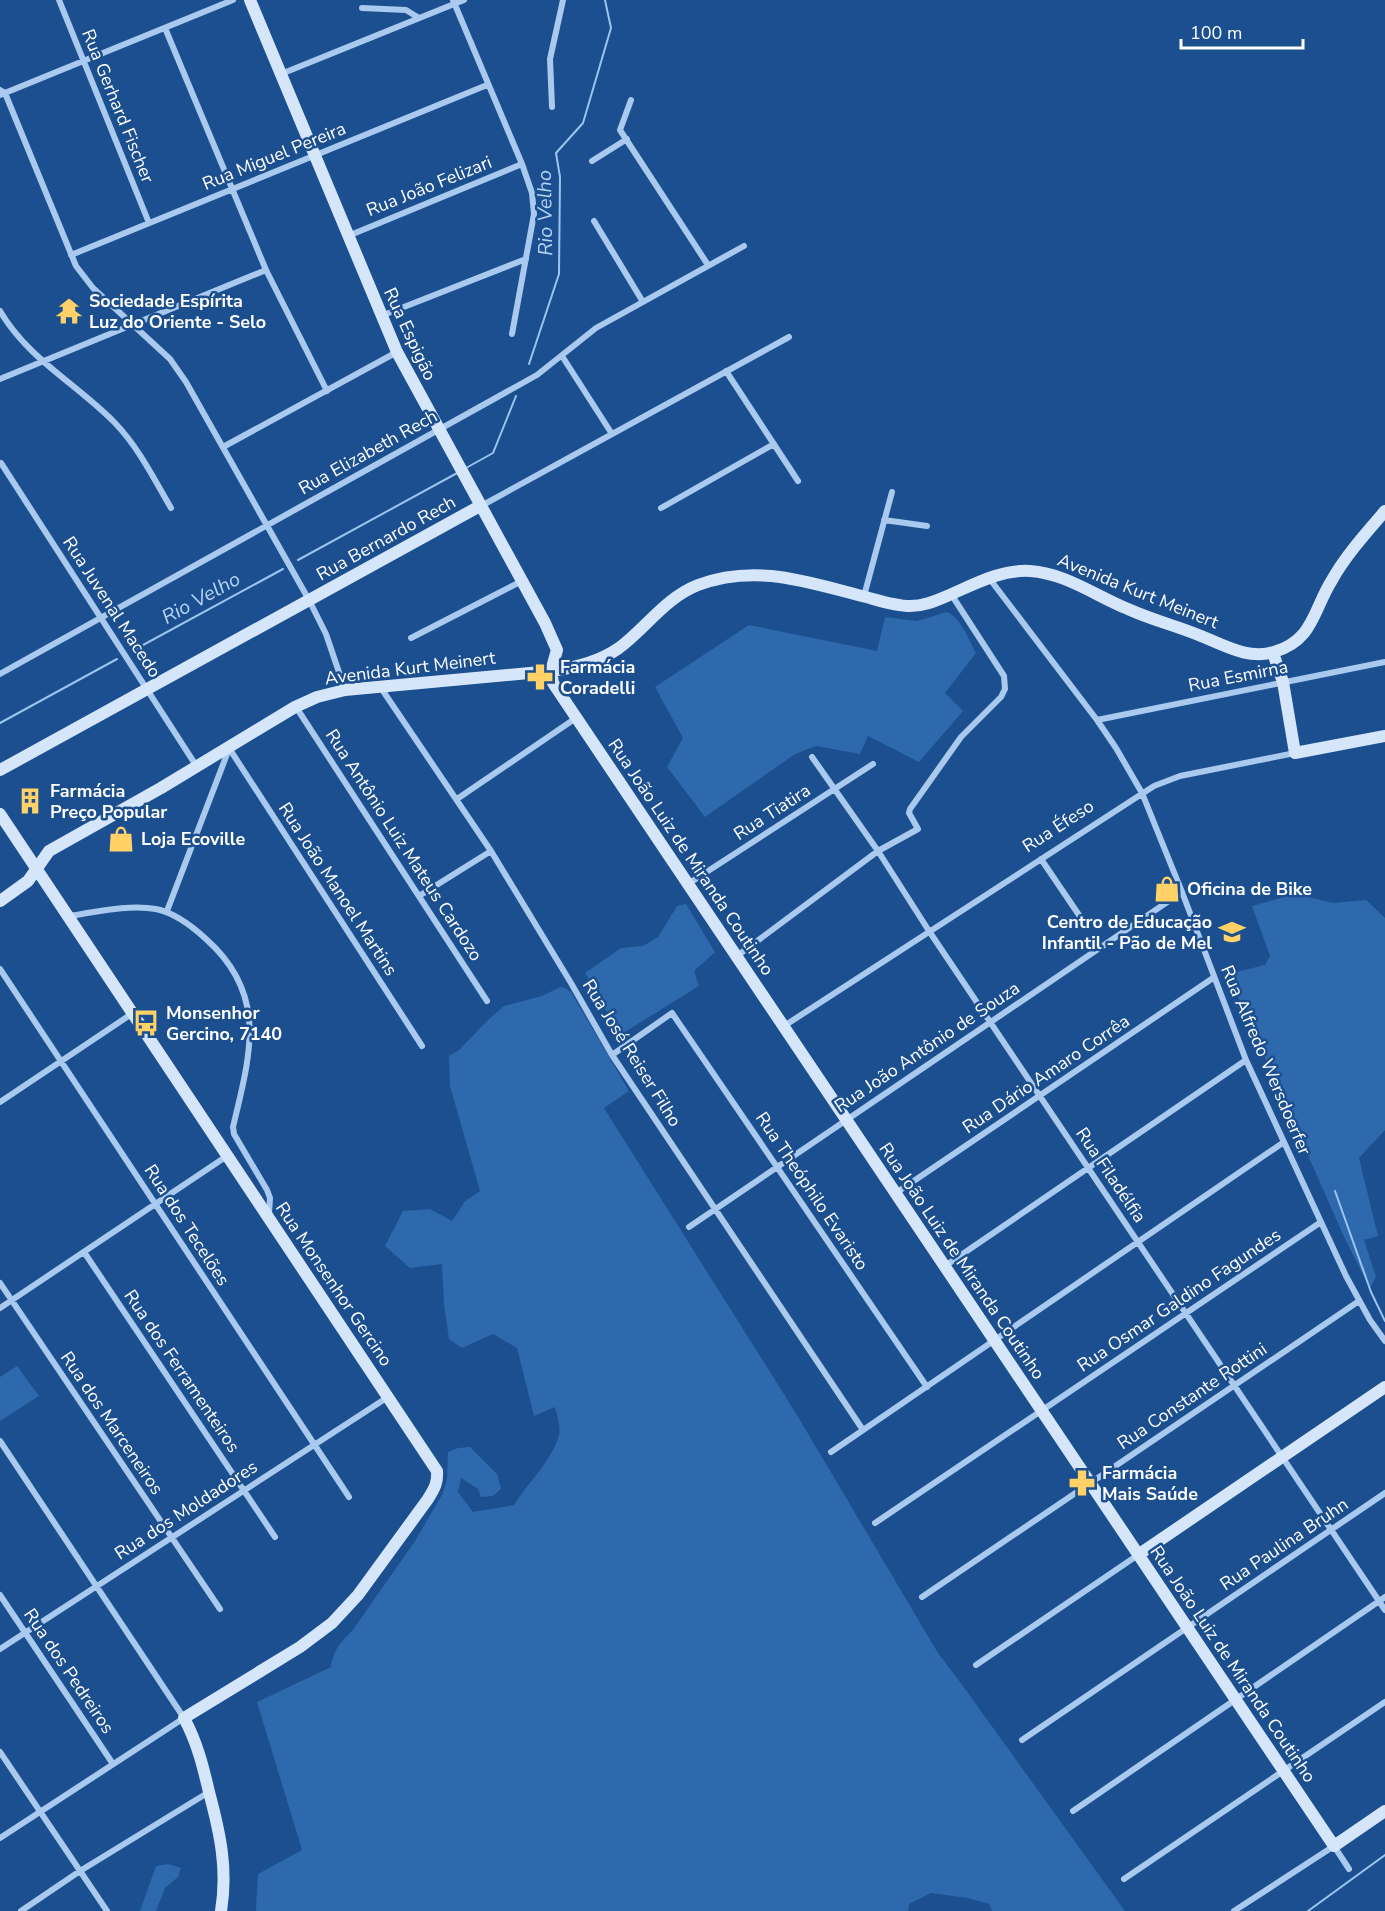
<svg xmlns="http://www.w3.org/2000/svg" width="1385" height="1911" viewBox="0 0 1385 1911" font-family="'Nunito Sans',sans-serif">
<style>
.green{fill:#2e69ad}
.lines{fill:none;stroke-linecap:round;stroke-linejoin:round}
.stream{stroke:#9cc4f0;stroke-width:2}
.street{stroke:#a9c9ee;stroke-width:6}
.secondary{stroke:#d6e6fa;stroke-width:12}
.labels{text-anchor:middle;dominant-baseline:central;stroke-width:5;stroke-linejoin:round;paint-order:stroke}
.street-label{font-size:18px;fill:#fff;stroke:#1b4f8f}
.poi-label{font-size:18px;font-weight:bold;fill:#fff;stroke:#1b4f8f;text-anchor:start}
.water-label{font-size:20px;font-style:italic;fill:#b5d3f5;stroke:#1b4f8f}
</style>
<rect width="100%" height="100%" fill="#1b4f8f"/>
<path class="green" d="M947 612C961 618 969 640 976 653L945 693 963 711 919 762 868 736 860 754 816 746 795 754 705 817 667 767 683 738 655 687 749 625 877 651 885 617 917 621Z
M1296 894 1333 903 1366 900 1385 918V1130L1359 1158 1378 1236 1364 1240 1376 1277 1370 1288 1345 1239 1228 974 1265 965 1270 956 1252 906Z
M686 904 715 952 694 971 699 986 620 1035 585 973 621 948 643 946 658 937 677 906Z
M560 987 565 988 571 992 629 1091 604 1108 797 1415 938 1653 960 1682 1125 1911H992L989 1904 967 1898 931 1893 909 1904 908 1911H256L258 1874 302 1850 257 1702 331 1667C333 1650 340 1643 352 1631L415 1541 443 1493 447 1479 448 1452 458 1448 470 1447 497 1474 501 1489 493 1496 481 1497 478 1489 461 1478 458 1492 473 1512 514 1505C527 1484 553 1459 559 1435 561 1427 557 1415 555 1407L534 1416 517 1348 493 1334 462 1348 449 1339 444 1305 442 1264 410 1268 385 1246 403 1211 430 1209 452 1221 465 1201 480 1191 450 1086 449 1056 459 1050 487 1021 504 1006 542 996Z
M17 1366 39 1396 0 1421V1377Z
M168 1864 181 1868 178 1877 165 1888 156 1911H140L156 1866Z"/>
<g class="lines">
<path class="stream" d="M529 364 559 274 560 177 556 153 583 123 611 28 605 0
M466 468 493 453 516 396
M298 560 459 472
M132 651 283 569
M0 723 117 659
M1335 1191 1371 1292 1385 1321
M1308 1911 1385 1855"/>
<path class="street" d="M59 0 149 223
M453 0 522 164 532 193 534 214 512 334
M362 8 406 10 419 18
M165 28 266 270 327 391
M281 74 464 0
M0 90 5 93 76 266 93 288 170 359 186 382 309 600 326 634 345 690
M0 95 233 0
M631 100 620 130 708 265
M552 107 550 59 563 0
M592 161 627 139
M594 221 643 302
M348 236 522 164
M71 255 487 85
M0 311C28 359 77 384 115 423 139 448 154 479 171 508
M381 316 526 259
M562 356 612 434
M726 371 798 481
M0 379 266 270
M223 447 397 352
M1 463 197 767
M481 506 789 337
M661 508 774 444
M884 520 927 526
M989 578 1097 720 1116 748 1142 793 1182 892 1246 1060 1346 1276 1370 1320 1385 1341
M864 596 892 492
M411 638 522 581
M0 674 537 375 596 328 744 246
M381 688 491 851 571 983 612 1055 863 1430
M296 707 487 1001
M1097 720 1385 662
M229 748 422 1046
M812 757 878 851 929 931 1385 1610
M457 799 576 718
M1041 859 1081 918
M688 884 873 764
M419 896 491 851
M167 911 229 749
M69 916C96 912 129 904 156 909 175 913 192 926 206 939 269 995 250 1055 233 1127L234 1134 267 1190 270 1198 269 1213
M737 956 878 851 918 829 909 813 910 809 961 737 1001 697 1005 689 1004 676 951 594
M0 969 349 1497
M784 1026 1154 786 1180 776 1295 753
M612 1055 672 1013 927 1387
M0 1102 133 1013
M896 1193 1213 978
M689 1227 1182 892
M84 1252 275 1537
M945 1266 1246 1060
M0 1283 220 1609
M0 1308 227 1156
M0 1441 184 1718 0 1838
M831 1452 1284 1142
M875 1523 1321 1222
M0 1595 113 1764
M922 1597 1359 1301
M0 1649 388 1397
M976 1665 1138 1555
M1022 1740 1385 1493
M0 1752 107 1911
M1073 1811 1385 1597
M1124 1879 1385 1702
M21 1911 80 1871 209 1792
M1234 1911 1334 1846 1349 1869"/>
<path class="secondary" d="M250 0 397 352 545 623 557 650 551 671
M1273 653 1283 682 1295 753 1385 736
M551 671 553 683 1334 1846 1385 1811
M0 770 480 506
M0 814 437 1471C438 1483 434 1489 428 1499L358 1595 332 1623 300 1647 184 1718C197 1742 203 1766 209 1792 220 1833 228 1869 221 1911
M0 901 28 881 49 851 161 788 295 707 317 697 345 690 551 671C574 668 599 662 619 648 646 628 665 598 698 585 754 564 804 581 858 595 875 599 893 606 910 606 924 606 935 601 947 596 973 585 1001 569 1030 571 1065 573 1096 596 1128 609 1152 620 1177 626 1201 636 1224 645 1248 660 1274 652 1314 640 1313 610 1332 580 1346 555 1367 532 1385 511
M1138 1555 1385 1387"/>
</g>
<defs>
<g id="temple-bare" transform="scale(2.07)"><path d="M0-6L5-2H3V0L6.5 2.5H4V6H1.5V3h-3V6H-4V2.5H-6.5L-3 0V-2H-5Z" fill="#ffd166" stroke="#1b4f8f" stroke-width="2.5" paint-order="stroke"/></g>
<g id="pharmacy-bare" transform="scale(2.07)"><path d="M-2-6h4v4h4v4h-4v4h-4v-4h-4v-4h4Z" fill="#ffd166" stroke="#1b4f8f" stroke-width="2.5" paint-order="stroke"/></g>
<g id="building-bare" transform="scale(2.07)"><path d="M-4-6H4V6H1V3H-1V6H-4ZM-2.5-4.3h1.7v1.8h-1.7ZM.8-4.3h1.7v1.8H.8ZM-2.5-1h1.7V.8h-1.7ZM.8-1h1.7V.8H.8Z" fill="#ffd166" stroke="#1b4f8f" stroke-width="2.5" paint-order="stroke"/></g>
<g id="shop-bare" transform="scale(2.07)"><path d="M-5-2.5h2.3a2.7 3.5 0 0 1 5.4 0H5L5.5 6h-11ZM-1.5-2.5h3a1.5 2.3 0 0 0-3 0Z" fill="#ffd166" stroke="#1b4f8f" stroke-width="2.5" paint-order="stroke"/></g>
<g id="school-bare" transform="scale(2.07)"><path d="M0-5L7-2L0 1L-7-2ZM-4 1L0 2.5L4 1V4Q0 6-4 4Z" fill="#ffd166" stroke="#1b4f8f" stroke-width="2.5" paint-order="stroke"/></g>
<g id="bus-bare" transform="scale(2.07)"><path d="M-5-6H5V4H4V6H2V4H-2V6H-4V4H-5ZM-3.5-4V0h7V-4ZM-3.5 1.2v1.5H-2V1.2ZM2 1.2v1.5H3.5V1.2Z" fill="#ffd166" stroke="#1b4f8f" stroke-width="2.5" paint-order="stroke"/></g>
</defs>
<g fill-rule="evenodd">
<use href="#temple-bare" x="69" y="311"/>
<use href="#pharmacy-bare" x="540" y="677"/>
<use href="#building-bare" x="30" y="801"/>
<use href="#shop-bare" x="121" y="839"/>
<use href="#shop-bare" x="1167" y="889"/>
<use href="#school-bare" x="1232" y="932"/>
<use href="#bus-bare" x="146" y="1023"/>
<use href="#pharmacy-bare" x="1082" y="1483"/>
</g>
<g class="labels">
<g class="street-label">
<text transform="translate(118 106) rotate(68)">Rua Gerhard Fischer</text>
<text transform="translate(274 156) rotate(-22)">Rua Miguel Pereira</text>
<text transform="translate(429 186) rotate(-22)">Rua João Felizari</text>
<text transform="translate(410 334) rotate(65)">Rua Espigão</text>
<text transform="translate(368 452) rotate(-29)">Rua Elizabeth Rech</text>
<text transform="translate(386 538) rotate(-29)">Rua Bernardo Rech</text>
<text transform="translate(1138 591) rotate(22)">Avenida Kurt Meinert</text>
<text transform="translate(112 607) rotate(57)">Rua Juvenal Macedo</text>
<text transform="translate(410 668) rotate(-7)">Avenida Kurt Meinert</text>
<text transform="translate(1238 676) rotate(-11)">Rua Esmirna</text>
<text transform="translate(772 812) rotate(-33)">Rua Tiatira</text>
<text transform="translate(1058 826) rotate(-33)">Rua Éfeso</text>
<text transform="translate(404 845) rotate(57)">Rua Antônio Luiz Mateus Cardozo</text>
<text transform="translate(691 857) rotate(56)">Rua João Luiz de Miranda Coutinho</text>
<text transform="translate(338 889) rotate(57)">Rua João Manoel Martins</text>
<text transform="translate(927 1047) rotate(-34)">Rua João Antônio de Souza</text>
<text transform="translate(632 1053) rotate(58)">Rua José Reiser Filho</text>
<text transform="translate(1266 1060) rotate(67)">Rua Alfredo Wersdoerfer</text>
<text transform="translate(1046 1074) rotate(-34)">Rua Dário Amaro Corrêa</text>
<text transform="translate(1111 1175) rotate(56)">Rua Filadélfia</text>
<text transform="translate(812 1191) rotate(56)">Rua Theóphilo Evaristo</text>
<text transform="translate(187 1225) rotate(57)">Rua dos Tecelões</text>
<text transform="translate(962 1261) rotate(56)">Rua João Luiz de Miranda Coutinho</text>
<text transform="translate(334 1284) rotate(56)">Rua Monsenhor Gercino</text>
<text transform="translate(1179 1300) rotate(-34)">Rua Osmar Galdino Fagundes</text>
<text transform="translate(182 1371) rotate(56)">Rua dos Ferramenteiros</text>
<text transform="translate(1192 1396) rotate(-34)">Rua Constante Rottini</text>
<text transform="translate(112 1423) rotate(56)">Rua dos Marceneiros</text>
<text transform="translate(186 1510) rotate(-33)">Rua dos Moldadores</text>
<text transform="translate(1284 1544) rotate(-34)">Rua Paulina Bruhn</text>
<text transform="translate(1233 1664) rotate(56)">Rua João Luiz de Miranda Coutinho</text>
<text transform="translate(69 1671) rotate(56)">Rua dos Pedreiros</text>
</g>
<g class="poi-label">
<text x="89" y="301">Sociedade Espírita<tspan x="89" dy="21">Luz do Oriente - Selo</tspan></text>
<text x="560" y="667">Farmácia<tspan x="560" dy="21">Coradelli</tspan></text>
<text x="50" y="791">Farmácia<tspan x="50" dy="21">Preço Popular</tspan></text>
<text x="141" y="839">Loja Ecoville</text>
<text x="1187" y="889">Oficina de Bike</text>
<text x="1212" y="922" text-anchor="end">Centro de Educação<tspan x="1212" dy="21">Infantil - Pão de Mel</tspan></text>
<text x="166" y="1013">Monsenhor<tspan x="166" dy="21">Gercino, 7140</tspan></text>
<text x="1102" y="1473">Farmácia<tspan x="1102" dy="21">Mais Saúde</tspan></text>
</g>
<g class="water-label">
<text transform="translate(545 213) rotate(-91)">Rio Velho</text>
<text transform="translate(201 598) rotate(-29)">Rio Velho</text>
</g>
</g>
<path d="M1181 39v9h122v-9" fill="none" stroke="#ffffff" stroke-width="3"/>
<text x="1190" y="39" font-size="18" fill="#ffffff" stroke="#1b4f8f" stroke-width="4.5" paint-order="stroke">100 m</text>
</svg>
